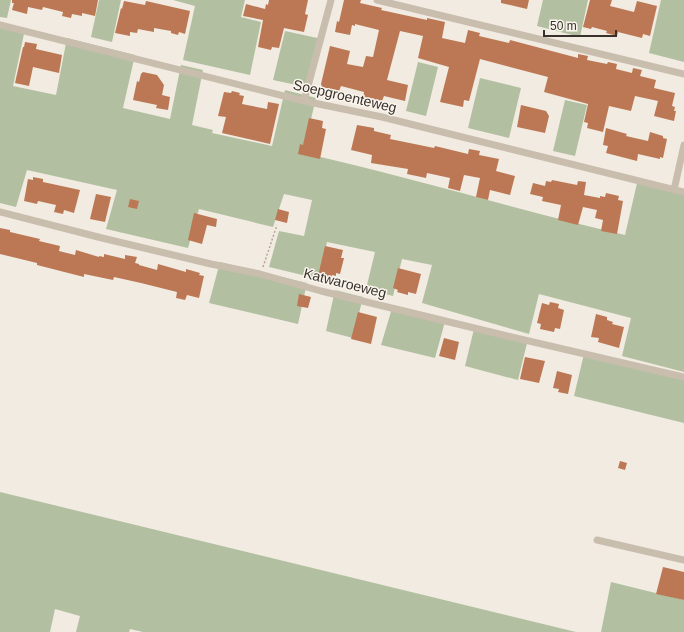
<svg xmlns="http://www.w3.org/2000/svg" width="684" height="632" viewBox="0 0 684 632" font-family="Helvetica,sans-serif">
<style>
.green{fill:#b2c0a1}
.building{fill:#bc7854}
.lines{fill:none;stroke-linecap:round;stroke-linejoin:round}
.path{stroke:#b5a797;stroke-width:1.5;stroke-dasharray:2 2;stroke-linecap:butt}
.street{stroke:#c9bdad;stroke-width:7}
.labels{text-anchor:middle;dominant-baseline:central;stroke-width:3;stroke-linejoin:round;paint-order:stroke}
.street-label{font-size:14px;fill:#38302b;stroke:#f9f5ed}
</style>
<rect width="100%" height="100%" fill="#f1ebe1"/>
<path class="green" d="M0 0H11L7 18 0 17Z
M99 0H121L112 42 91 37Z
M173 0H245L241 17 261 22 250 75 183 60 195 6Z
M543 0H588L580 37 537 26Z
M661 0H684V62L649 53Z
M0 23 25 29 13 86 56 95 67 38 135 55 123 108 170 119 181 65 203 70 192 125 213 130 212 133 272 146 285 90 316 98 303 153C411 177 517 210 625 235L638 179 684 190V372L622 356 631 318 539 294 529 334 422 303 432 265 402 259 393 296 366 289 375 252 327 242 319 279 269 267 279 231 304 236 312 200 284 194 273 227 199 209 188 248 106 229 117 190 27 170 16 207 0 203Z
M285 31 322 39 306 87 273 80Z
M418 62 438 67 426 116 406 111Z
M480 78 521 88 509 138 468 128Z
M565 100 587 105 575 156 553 151Z
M220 262 307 283 298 324 209 303Z
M335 290 363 297 353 338 326 331Z
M393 305 446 318 435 358 381 345Z
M475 325 528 339 518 380 465 366Z
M584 354 684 379V423L574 396Z
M0 492 576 632H143L130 629 129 632H76L80 616 55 609 50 632H0Z
M611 582 684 600V632H601Z"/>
<path class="building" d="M12 0H98L95 16 82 13V16L72 14 71 18 62 16 63 12 43 7 42 10 28 7 27 14 12 10 14 3H12Z
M269 0H308L305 14 308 15 304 32 284 28 279 48 272 47 271 50 258 47 263 20 243 16 246 4 265 9 266 4 268 5Z
M344 0H361L360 3 382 8 381 10 427 20V18L445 22 442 38 465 43 468 30 480 33 479 36 509 43 510 40 578 58V54L588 56 587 60 607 64 608 62 617 64 616 69 632 73 633 68 642 70 640 76 656 80 654 88 675 93 672 106 675 107 674 111H676L674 121 654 116 658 101 635 96 631 111 609 106 603 132 587 128 588 123 584 122 588 104 544 92 548 77 480 59 469 101 464 100 463 107 440 102 449 67 418 58 423 36 400 31 387 80 408 85 405 101 384 96 382 101 363 97 364 92 341 86 339 91 322 87 321 84 330 46 350 51 347 64 363 67 366 56 373 57 379 30 355 24V26L352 25 350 35 335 32 337 21 339 22Z
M501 0H529L527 9 501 3Z
M590 0H612L610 6 634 12 637 1 657 6 650 36 643 34 642 38 618 32 617 36 606 33 607 31 592 27 591 29 583 27Z
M124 1 145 5 146 1 190 11 185 34 179 32 178 35 171 33V31L154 28V32L138 29 137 33 130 32V36L115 33 121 8 122 9Z
M25 42 37 44 36 49 62 55 59 73 33 67 29 86 15 83 23 47H24Z
M143 72 157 75 164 85 162 95 170 97 168 110 156 108 157 105 133 100 137 81 139 82 141 74Z
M232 91 240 93 239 95 244 96 242 104 267 109 268 102 279 104 270 144 222 133 226 117 218 116 224 92 231 93Z
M521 105 546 111 549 116 545 133 517 127Z
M309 118 323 121 322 128 326 129 320 159 298 154 300 144 303 145Z
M357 125 374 128V131L391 135 390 139 434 148 435 146 468 154 469 149 480 151 479 155 499 159 496 171 515 176 510 195 490 190 488 200 476 197 480 178 464 175 460 191 448 188 450 178 427 173 426 178 407 174 408 169 371 163 372 155 351 150Z
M606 128 627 134 626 136 648 141 650 132 663 136V138L667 139 663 158 660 157V159L638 154 637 161 606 153 608 146 603 145Z
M33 177 43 179V182L80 190 74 213 64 210 63 214 54 212 56 205 38 201 37 204 24 201 28 179 33 180Z
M552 180 577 185 578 181 586 182 584 195 600 198V196L605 197 606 193 619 196 618 200 623 201 617 234 601 231 603 220 595 218 597 210 583 207 578 225 558 220 561 205 542 201 543 197 530 194 533 183 545 186 546 181 551 182Z
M96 194 111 197 105 222 90 219Z
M130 199 139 201 137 209 128 207Z
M278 209 289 212 287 223 275 220Z
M194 213 217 219 216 227 207 225 202 244 188 240Z
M0 228 10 230V232L40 239 39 241 60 246 59 251 75 255 76 250 99 257V256L104 257V254L125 259V255L137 257 135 263 139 264V265L157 270 158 264 186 272V269L200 273 199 275 204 276 199 298 187 295 185 300 176 298 177 292 141 283 114 277 113 280 84 274V277L37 265V263L0 254Z
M325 246 343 250 341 258H344L340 274 336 273V276L332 275V279L318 276Z
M398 268 421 274 416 294 408 292V295L397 292 398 290 393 288Z
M299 294 311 297 308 308 297 306Z
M550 302 559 304 558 308 564 310 560 329 555 328 554 332 540 329 541 324 537 323 542 303 549 305Z
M358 312 377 317 371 344 351 339Z
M596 314 607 317V320L613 322 612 324 624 327 619 348 598 342 599 338 591 337Z
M444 338 459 342 455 360 439 356Z
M525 357 545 361 539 383 520 379Z
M557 371 572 375 568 394 558 392 559 389 553 388Z
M620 461 627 463 625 470 618 468Z
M663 567 684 572V600L656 594Z"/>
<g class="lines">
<path class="path" d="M263 267 277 225"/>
<path class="street" d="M377 0 684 74
M0 25 304 101 382 117 684 192
M304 101 331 0
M674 190 684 145
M0 212 102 238 211 264 260 274 321 291 499 334 684 377
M597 540 684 560"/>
</g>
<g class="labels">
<g class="street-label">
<text transform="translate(345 96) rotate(13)">Soepgroenteweg</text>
<text transform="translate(345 283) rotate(14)">Katwaroeweg</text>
</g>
</g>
<path d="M544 30v6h72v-6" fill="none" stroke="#38302b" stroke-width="2"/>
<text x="550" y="30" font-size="12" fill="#38302b" stroke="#f9f5ed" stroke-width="3" paint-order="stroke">50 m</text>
</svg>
